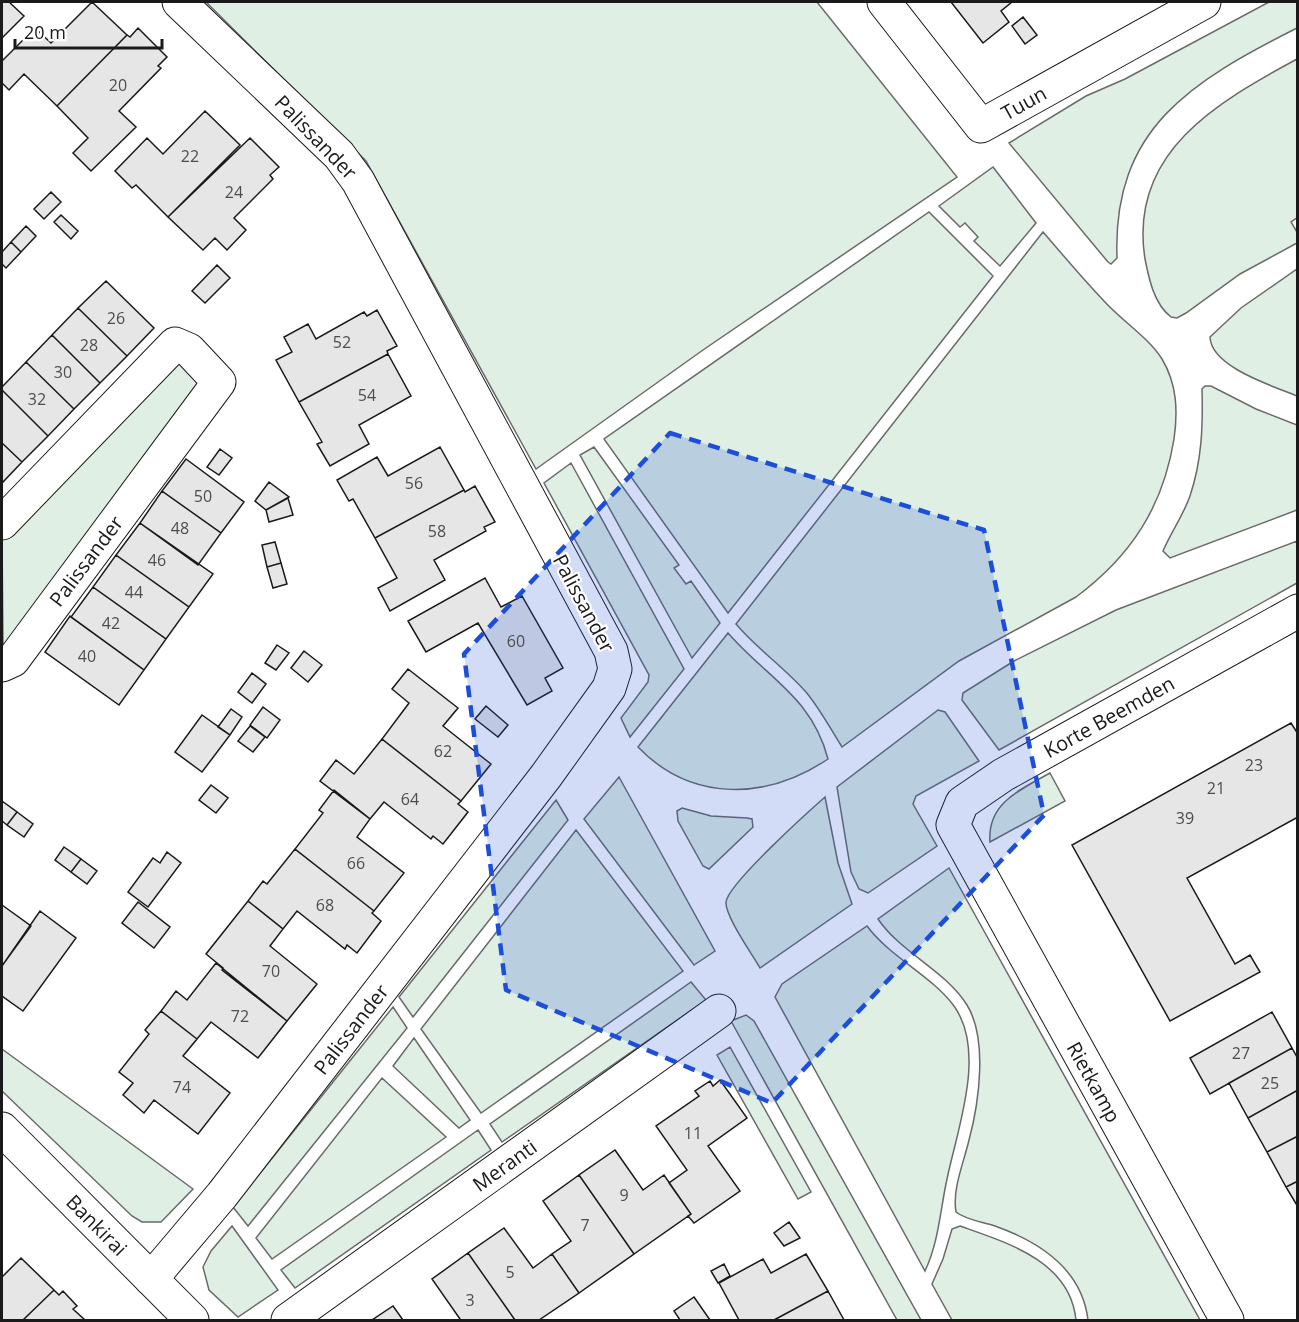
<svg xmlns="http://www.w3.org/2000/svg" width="1299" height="1322" viewBox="0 0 1299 1322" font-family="'Open Sans',sans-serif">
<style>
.green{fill:#e0efe3;stroke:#6a6a6a;stroke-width:1.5}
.building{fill:#e6e6e6;stroke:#1a1a1a;stroke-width:1.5}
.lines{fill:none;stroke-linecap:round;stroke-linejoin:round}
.street-casing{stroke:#1a1a1a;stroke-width:35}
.street{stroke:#fff;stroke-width:33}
.marked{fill:#1d4ed8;fill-opacity:0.2;stroke:#1d4ed8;stroke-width:4.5;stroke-dasharray:12 8;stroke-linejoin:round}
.labels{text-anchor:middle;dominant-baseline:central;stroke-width:4.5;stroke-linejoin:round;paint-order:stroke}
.number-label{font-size:16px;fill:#4d4d4d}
.street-label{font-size:20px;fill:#1a1a1a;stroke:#fff}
</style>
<rect width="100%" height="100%" fill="#fff"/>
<path class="green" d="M206 2H817L957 177 703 350 536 469 366 161Z
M1269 2H1297V28C1192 81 1112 128 1117 258L1111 264 1108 262 1009 143 1086 96 1125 79Z
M1297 59 1298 217 1291 222 1297 232V243L1240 274 1186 313 1177 318 1171 317C1154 304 1149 279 1145 259 1128 152 1218 102 1297 59Z
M993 167 1036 223 1000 266 974 241 978 237 965 223 960 227 939 206Z
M929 212 993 276 728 613 604 439Z
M1043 232C1063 255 1083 279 1104 301 1122 321 1148 337 1162 359 1177 384 1178 411 1174 439 1163 507 1131 556 1076 597L959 661 842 747C830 728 820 709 806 692 784 667 757 649 736 624Z
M1297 269V396C1273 386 1211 367 1210 337L1241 308Z
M179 355 207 380 3 650 2 534Z
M1205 386H1211L1256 409 1297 425V510L1170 558 1163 551C1171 532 1183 516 1190 496 1202 460 1203 426 1202 389Z
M594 447 679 565 674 568 686 584 691 581 720 623 692 658 580 455Z
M571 463 684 669 630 737 621 718 648 682 649 675 544 483Z
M1297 541V583L999 750 962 700 963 693 1014 661 1116 610Z
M728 633C767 678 812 697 828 759 767 800 692 803 638 747Z
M938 710 945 712 979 761 916 796 913 804 937 846 868 893 859 889 851 872 837 787Z
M1050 773 1065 801 990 842C987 803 1020 790 1050 773Z
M619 777 715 951 694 965 584 819Z
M825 797 838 863 852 904 760 968C752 954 725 916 726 902 728 884 808 812 825 797Z
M556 800 568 820 413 1017 399 997Z
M682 808 711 816 747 818 752 819 753 827 709 869 703 866 678 821 677 811Z
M576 830 683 971 481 1113 421 1029Z
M949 868 1200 1320H1088C1082 1269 1040 1242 995 1226 983 1222 966 1220 956 1212 952 1189 964 1162 969 1140 979 1103 988 1039 967 1005 945 970 901 953 878 919Z
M867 926C891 958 931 975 954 1006 987 1052 957 1130 947 1179 940 1211 939 1241 925 1271L775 997 782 984Z
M691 982 706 1000 502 1142 490 1124Z
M393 1007 407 1028 248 1226 233 1207Z
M746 1015 754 1021 921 1320H897L731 1021Z
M414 1038 470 1120 459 1128 393 1066Z
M730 1047 811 1192 798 1199 717 1055Z
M2 1049 193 1189 161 1222H142L132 1216 2 1091Z
M382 1078 446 1137 272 1259 256 1238Z
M478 1130 491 1150 295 1288 281 1270Z
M232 1226 278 1290 238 1317 209 1290 203 1267 211 1251Z
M960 1226C1008 1243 1070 1261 1076 1320H952L932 1284 943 1259 952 1229Z"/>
<path class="building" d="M2 2H9L24 16 2 38Z
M92 2 127 35 57 106 24 74 9 90 2 83V61L35 28 51 43Z
M951 2H1012L1001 11 1009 22 983 43Z
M1023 17 1037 35 1025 44 1012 26Z
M138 28 167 57 158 66 161 68 119 111 136 127 91 171 73 153 88 138 57 106 127 35 130 37Z
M205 111 240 145 168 217 136 185 132 188 115 171 147 138 163 154Z
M250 138 279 167 270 175 273 179 234 218 246 230 227 250 215 238 203 250 168 217Z
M51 192 61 202 44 219 34 209Z
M61 215 78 231 71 239 54 222Z
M26 226 36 236 21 252 11 242Z
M11 242 21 252 6 268 2 264V252Z
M217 265 230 278 205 303 192 291Z
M106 281 154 328 127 356 78 308Z
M78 308 127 356 100 383 52 335Z
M377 310 397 346 387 351 388 354 299 402 276 360 292 352 284 337 308 324 316 339 364 312 367 316Z
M52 335 100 383 74 409 26 362Z
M388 354 411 396 359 425 369 444 330 466 317 444 322 442 299 402Z
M26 362 74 409 48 436 2 390V387Z
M2 390 48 436 22 462 2 443Z
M2 443 22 462 2 483Z
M440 447 464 490 375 538 353 499 349 501 337 480 377 457 388 476Z
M220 449 232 458 219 475 207 467Z
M186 459 244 502 221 533 162 491Z
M269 482 289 497 266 510 255 501Z
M475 486 495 522 484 527 486 531 434 560 445 580 390 611 378 588 397 578 375 538 464 490 465 492Z
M162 491 221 533 198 565 140 523Z
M288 498 293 515 269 522 266 510Z
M140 523 213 574 189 607 116 555Z
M275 542 281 563 267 567 262 545Z
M116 555 189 607 166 639 93 587Z
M281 563 287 584 273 588 267 567Z
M485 578 501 607 522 596 563 668 545 678 552 691 527 705 478 623 426 652 408 621Z
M93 587 166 639 144 670 71 617Z
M70 616 144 670 119 705 45 652Z
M277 645 289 653 276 670 265 663Z
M304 651 322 665 308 682 291 668Z
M408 669 458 708 443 726 491 764 461 801 382 739 409 703 392 689Z
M252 673 266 684 252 703 238 692Z
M486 706 508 725 498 737 475 719Z
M263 707 280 720 267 738 250 725Z
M231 709 242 717 230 735 218 727Z
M202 715 230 735 202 772 175 752Z
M1291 723 1298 734V817L1187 878 1235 964 1250 955 1260 972 1170 1021 1072 845Z
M250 726 265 737 253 752 238 741Z
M382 739 461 801 458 804 468 812 443 844 433 836 431 839 384 802 370 819 320 781 336 760 354 774Z
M211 785 228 798 216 813 199 800Z
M334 790 370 819 357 837 404 873 374 911 295 849 323 813 319 810Z
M2 801 17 812 7 825 2 821Z
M17 812 33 824 24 837 7 825Z
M64 847 81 859 71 872 55 860Z
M295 849 374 911 372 913 381 921 357 953 347 945 345 949 297 911 283 929 248 901 263 881 267 884Z
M167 852 181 863 148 907 128 892 153 858 160 863Z
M81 859 97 871 87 884 71 872Z
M248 901 283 929 270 946 317 984 287 1021 222 970 223 968 206 954Z
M138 902 170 927 154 948 122 923Z
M2 905 31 926 2 966Z
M40 911 76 938 23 1011 2 996V966Z
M216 963 287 1021 258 1058 211 1022 197 1039 161 1011 176 991 187 1000Z
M161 1011 197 1039 183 1056 230 1093 198 1134 154 1100 144 1113 123 1095 133 1083 119 1072 149 1034 145 1030Z
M1272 1012 1292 1048 1210 1094 1190 1058Z
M1292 1048 1298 1059V1090L1248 1118 1229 1083Z
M720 1080 747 1118 708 1146 740 1191 694 1223 688 1216 691 1214 669 1183 687 1170 656 1126 699 1096 695 1091 710 1081 713 1086Z
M1298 1090V1136L1267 1152 1248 1118Z
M1298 1136V1181L1286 1187 1267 1152Z
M615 1150 643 1190 664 1175 691 1214 634 1254 579 1175Z
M579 1175 634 1254 579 1293 552 1254 571 1241 543 1201Z
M1298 1181V1207L1286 1187Z
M789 1222 800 1238 784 1246 774 1233Z
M504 1228 533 1268 552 1254 579 1293 539 1320H515L468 1253Z
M468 1253 515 1320H458L460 1319 432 1279Z
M806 1254 828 1291 774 1320H739L719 1283 763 1259 771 1273Z
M21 1258 54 1290 23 1320H2V1277Z
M724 1264 730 1276 718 1283 711 1271Z
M54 1290 59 1295 63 1291 77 1306 73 1309 85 1320H23Z
M828 1291 844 1320H774Z
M694 1297 710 1320H680L674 1311Z
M393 1306 403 1320H372Z"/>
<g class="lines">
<g class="street-casing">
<g id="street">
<path id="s1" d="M884 2 981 126 1204 2"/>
<path d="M2 523 175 344 189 350 219 382 13 660 2 665"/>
<path id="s2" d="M2 1129 192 1320"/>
<path id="s3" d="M151 1279 222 1195 546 776 609 688 615 669 611 651 358 181 339 155 179 2"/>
<path id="s4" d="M288 1320 719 1011"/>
<path id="s5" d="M1227 1320 953 825 962 803 1003 775 1298 611"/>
</g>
</g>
<use href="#street" class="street"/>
</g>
<path class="marked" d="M670 433 984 530 1044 815 772 1103 506 990 464 654Z"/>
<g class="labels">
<g class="number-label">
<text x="118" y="85">20</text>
<text x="190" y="156">22</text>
<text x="234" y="192">24</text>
<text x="116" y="318">26</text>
<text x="342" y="342">52</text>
<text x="89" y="345">28</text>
<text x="63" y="372">30</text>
<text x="367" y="395">54</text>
<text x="37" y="399">32</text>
<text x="414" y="483">56</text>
<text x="203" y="496">50</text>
<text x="180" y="528">48</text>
<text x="437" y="531">58</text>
<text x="157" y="560">46</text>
<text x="134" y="592">44</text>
<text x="111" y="623">42</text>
<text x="516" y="641">60</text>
<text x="87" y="656">40</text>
<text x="443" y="751">62</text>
<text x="1254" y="765">23</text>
<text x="1216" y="788">21</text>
<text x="410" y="799">64</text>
<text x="1185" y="818">39</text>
<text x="356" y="863">66</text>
<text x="325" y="905">68</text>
<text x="271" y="971">70</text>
<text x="240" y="1016">72</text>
<text x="1241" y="1053">27</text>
<text x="1270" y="1083">25</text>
<text x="182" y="1087">74</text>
<text x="693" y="1133">11</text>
<text x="624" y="1195">9</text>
<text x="585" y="1225">7</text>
<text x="510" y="1272">5</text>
<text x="470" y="1300">3</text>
</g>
<g class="street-label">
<text stroke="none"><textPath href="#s1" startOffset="206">Tuun</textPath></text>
<text transform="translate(316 137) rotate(46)">Palissander</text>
<text transform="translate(86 561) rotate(-53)">Palissander</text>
<text transform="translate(584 603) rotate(62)">Palissander</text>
<text stroke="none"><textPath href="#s5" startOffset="760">Korte Beemden</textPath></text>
<text stroke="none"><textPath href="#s3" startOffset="320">Palissander</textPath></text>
<text transform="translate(1094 1082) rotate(61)">Rietkamp</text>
<text stroke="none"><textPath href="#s4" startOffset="266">Meranti</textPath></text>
<text stroke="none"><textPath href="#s2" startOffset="135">Bankirai</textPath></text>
</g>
</g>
<rect width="1299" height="1322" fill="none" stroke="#1a1a1a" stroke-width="6"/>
<path d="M15 39v9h147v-9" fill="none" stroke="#1a1a1a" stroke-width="3"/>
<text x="24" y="39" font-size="18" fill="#1a1a1a" stroke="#ffffff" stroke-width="4.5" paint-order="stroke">20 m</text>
</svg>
